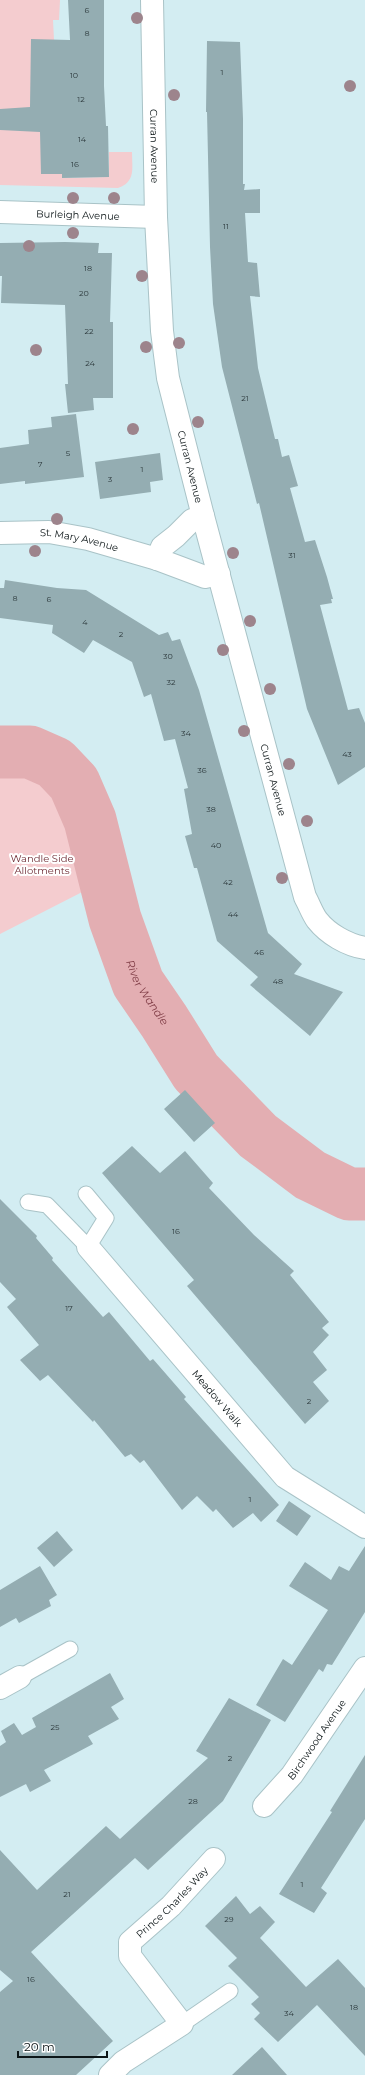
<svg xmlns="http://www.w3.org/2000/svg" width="365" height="2075" viewBox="0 0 365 2075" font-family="Montserrat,sans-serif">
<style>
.green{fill:#f4cccf}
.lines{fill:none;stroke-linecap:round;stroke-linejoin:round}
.river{stroke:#e3aeb2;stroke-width:53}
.building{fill:#94adb2}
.lane-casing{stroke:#a9c3c7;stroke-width:17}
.street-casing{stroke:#a9c3c7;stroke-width:24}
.lane{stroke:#fff;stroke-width:15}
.street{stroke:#fff;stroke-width:22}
.tree{fill:#9d848c}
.labels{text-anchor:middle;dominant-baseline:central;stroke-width:4;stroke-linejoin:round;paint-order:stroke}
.number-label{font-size:8px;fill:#2e3b3e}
.street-label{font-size:10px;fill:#0c1517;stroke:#fff}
.park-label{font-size:10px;fill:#702f38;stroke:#fff}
.water-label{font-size:11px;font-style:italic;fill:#7f3c45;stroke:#fff}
</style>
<rect width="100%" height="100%" fill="#d3edf2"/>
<path class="green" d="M0 0H60L59 20H53L54 40 43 66 41 174H62V178L109 177V152H132C132 168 136 182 118 188L0 185Z
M15 772C28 772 46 771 56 782 71 799 85 863 92 887L0 934V776Z"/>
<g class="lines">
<path class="river" id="s1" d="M0 752H30L55 763 74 783 90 820 115 919 138 983 164 1021 196 1072 258 1136 310 1175 349 1194H365"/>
</g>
<path class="building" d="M68 0H104V86L106 126H108L109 177 62 178V174H41L40 132 0 130V109L30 107 31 39 70 40Z
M207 41 240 42 243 119V184H245L244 190 260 189V213H245L248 262 257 263 260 297 250 296 258 368 275 439H278L282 457 289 455 298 486 290 488 305 542 315 540 327 577 333 599H331L332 603 320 605 348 710 359 708 365 723V767L338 785 307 709 259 503 257 504 222 367 213 304 210 247 207 112H206Z
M65 242 99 243 98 253H112L110 322H113V398H93L94 410 68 413 65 384H68L65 305 1 303 2 276H0V243Z
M76 414 84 477 25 484V481L0 484V448L29 444 28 430 52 427 51 417Z
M160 453 163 480 150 482 151 492 100 499 95 462Z
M5 580 57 588 86 590 159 635 168 632 172 641 180 639 199 690 268 933 302 964 294 974 343 992 310 1036 250 985 258 977 217 941 197 868H194L185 836 192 834 184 789 188 788 175 739 164 741 151 694 144 697 132 662 93 640 84 653 52 633 53 625 0 618V588H4Z
M185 1090 215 1123 194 1142 164 1109Z
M132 1146 160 1173 185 1151 213 1183 209 1188 254 1235 294 1271 290 1275 329 1322 322 1328 329 1335 313 1352 327 1370 313 1382 329 1401 305 1424 187 1286 194 1280 102 1173Z
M0 1199 37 1236 36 1238 53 1258 52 1260 103 1317 109 1312 150 1361 153 1359 186 1397 184 1399 279 1505 261 1522 253 1513 233 1528 216 1509 213 1512 197 1496 182 1510 144 1460 140 1463 131 1454 125 1457 94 1420 93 1422 48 1375 40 1381 20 1360 39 1345 7 1307 16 1299 0 1282Z
M289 1501 311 1516 297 1536 276 1521Z
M57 1531 73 1550 54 1567 37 1548Z
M365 1546V1612L332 1665 327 1664 323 1672 319 1669 285 1722 256 1705 283 1659 292 1665 328 1610 289 1586 305 1562 331 1580 339 1566 349 1571Z
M40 1566 57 1595 49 1600 51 1606 19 1623 16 1618 0 1627V1590Z
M110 1673 124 1699 111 1707 119 1719 88 1736 93 1744 44 1770 51 1781 30 1792 26 1784 0 1797V1746L6 1742 1 1731 14 1723 22 1735 36 1727 32 1718Z
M229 1698 271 1720 223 1801 148 1870 135 1858 31 1952 113 2041 76 2075H0V1992L13 1981 0 1970V1850L37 1890 106 1826 120 1839 208 1758 196 1751Z
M365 1755V1819L321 1888 327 1893 314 1913 279 1894 332 1812 330 1811Z
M236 1896 250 1914 260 1906 275 1922 260 1938 306 1987 338 1959 365 1988V2056L317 2005 278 2042 254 2019 260 2013 251 2004 259 1997 228 1966 237 1958 205 1926Z
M262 2047 287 2075H232Z"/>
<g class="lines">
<g class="lane-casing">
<path id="lane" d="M28 1202 47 1205 88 1247 106 1218 86 1194
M20 1677 70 1649
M182 2024 230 1991"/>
</g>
<g class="street-casing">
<g id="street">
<path id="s2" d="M152 0 156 217 162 331 168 378 203 516 305 897C309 904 312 913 317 920 328 934 347 945 365 948"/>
<path id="s3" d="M0 212 156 217"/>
<path id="s4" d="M0 533 49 532 88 539 157 559 205 577 219 574"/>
<path d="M157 559 162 547 176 536 192 520 203 516"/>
<path id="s5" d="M88 1247 285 1477 365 1527"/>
<path d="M0 1688 20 1677"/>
<path id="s6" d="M264 1806 292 1775 365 1668"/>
<path id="s7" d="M110 2075 123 2062 182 2024 130 1956V1942L171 1906 214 1859"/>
</g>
</g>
<use href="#lane" class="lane"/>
<use href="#street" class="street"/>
</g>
<g class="tree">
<circle cx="137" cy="18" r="6"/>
<circle cx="350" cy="86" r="6"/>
<circle cx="174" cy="95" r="6"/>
<circle cx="73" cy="198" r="6"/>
<circle cx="114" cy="198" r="6"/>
<circle cx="73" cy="233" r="6"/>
<circle cx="29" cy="246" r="6"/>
<circle cx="142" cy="276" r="6"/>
<circle cx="179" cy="343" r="6"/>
<circle cx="146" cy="347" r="6"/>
<circle cx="36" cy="350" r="6"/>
<circle cx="198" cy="422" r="6"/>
<circle cx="133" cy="429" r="6"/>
<circle cx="57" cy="519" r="6"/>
<circle cx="35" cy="551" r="6"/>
<circle cx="233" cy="553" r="6"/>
<circle cx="250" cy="621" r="6"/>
<circle cx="223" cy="650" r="6"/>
<circle cx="270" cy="689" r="6"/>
<circle cx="244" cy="731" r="6"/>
<circle cx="289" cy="764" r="6"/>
<circle cx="307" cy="821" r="6"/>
<circle cx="282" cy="878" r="6"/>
</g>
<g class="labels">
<g class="number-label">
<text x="87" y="10">6</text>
<text x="87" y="33">8</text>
<text x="222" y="72">1</text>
<text x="74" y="75">10</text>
<text x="81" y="99">12</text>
<text x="82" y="139">14</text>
<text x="75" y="164">16</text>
<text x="226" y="226">11</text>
<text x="88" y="268">18</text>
<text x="84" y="293">20</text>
<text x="89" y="331">22</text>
<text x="90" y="363">24</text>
<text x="245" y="398">21</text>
<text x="68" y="453">5</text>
<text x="40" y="464">7</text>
<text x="142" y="469">1</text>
<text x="110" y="479">3</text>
<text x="292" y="555">31</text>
<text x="15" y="598">8</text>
<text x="49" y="599">6</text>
<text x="85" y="622">4</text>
<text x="121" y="634">2</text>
<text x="168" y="656">30</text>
<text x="171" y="682">32</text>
<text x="186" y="733">34</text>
<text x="347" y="754">43</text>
<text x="202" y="770">36</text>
<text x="211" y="809">38</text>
<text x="216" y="845">40</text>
<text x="228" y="882">42</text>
<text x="233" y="914">44</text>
<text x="259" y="952">46</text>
<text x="278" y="981">48</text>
<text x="176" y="1231">16</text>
<text x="69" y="1308">17</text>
<text x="309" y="1401">2</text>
<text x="250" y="1499">1</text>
<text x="55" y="1727">25</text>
<text x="230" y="1758">2</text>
<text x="193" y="1801">28</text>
<text x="302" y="1884">1</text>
<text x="67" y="1894">21</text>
<text x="229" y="1919">29</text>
<text x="31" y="1979">16</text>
<text x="354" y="2007">18</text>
<text x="289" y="2013">34</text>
</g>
<g class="street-label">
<text stroke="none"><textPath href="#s2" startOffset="146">Curran Avenue</textPath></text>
<text stroke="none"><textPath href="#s3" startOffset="78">Burleigh Avenue</textPath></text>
<text stroke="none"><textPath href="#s2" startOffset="470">Curran Avenue</textPath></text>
<text stroke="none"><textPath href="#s4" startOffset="80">St. Mary Avenue</textPath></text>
<text stroke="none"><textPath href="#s2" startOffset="794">Curran Avenue</textPath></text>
<text stroke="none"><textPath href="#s5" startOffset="199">Meadow Walk</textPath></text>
<text stroke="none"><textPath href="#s6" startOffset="85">Birchwood Avenue</textPath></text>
<text stroke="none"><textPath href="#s7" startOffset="246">Prince Charles Way</textPath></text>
</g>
<g class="park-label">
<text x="42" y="858">Wandle Side<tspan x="42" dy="12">Allotments</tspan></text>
</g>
<g class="water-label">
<text stroke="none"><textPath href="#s1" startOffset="308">River Wandle</textPath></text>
</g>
</g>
<path d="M18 2051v6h89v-6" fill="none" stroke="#0c1517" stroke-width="2"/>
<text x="24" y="2051" font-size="12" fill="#0c1517" stroke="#ffffff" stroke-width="3" paint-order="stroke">20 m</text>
</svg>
